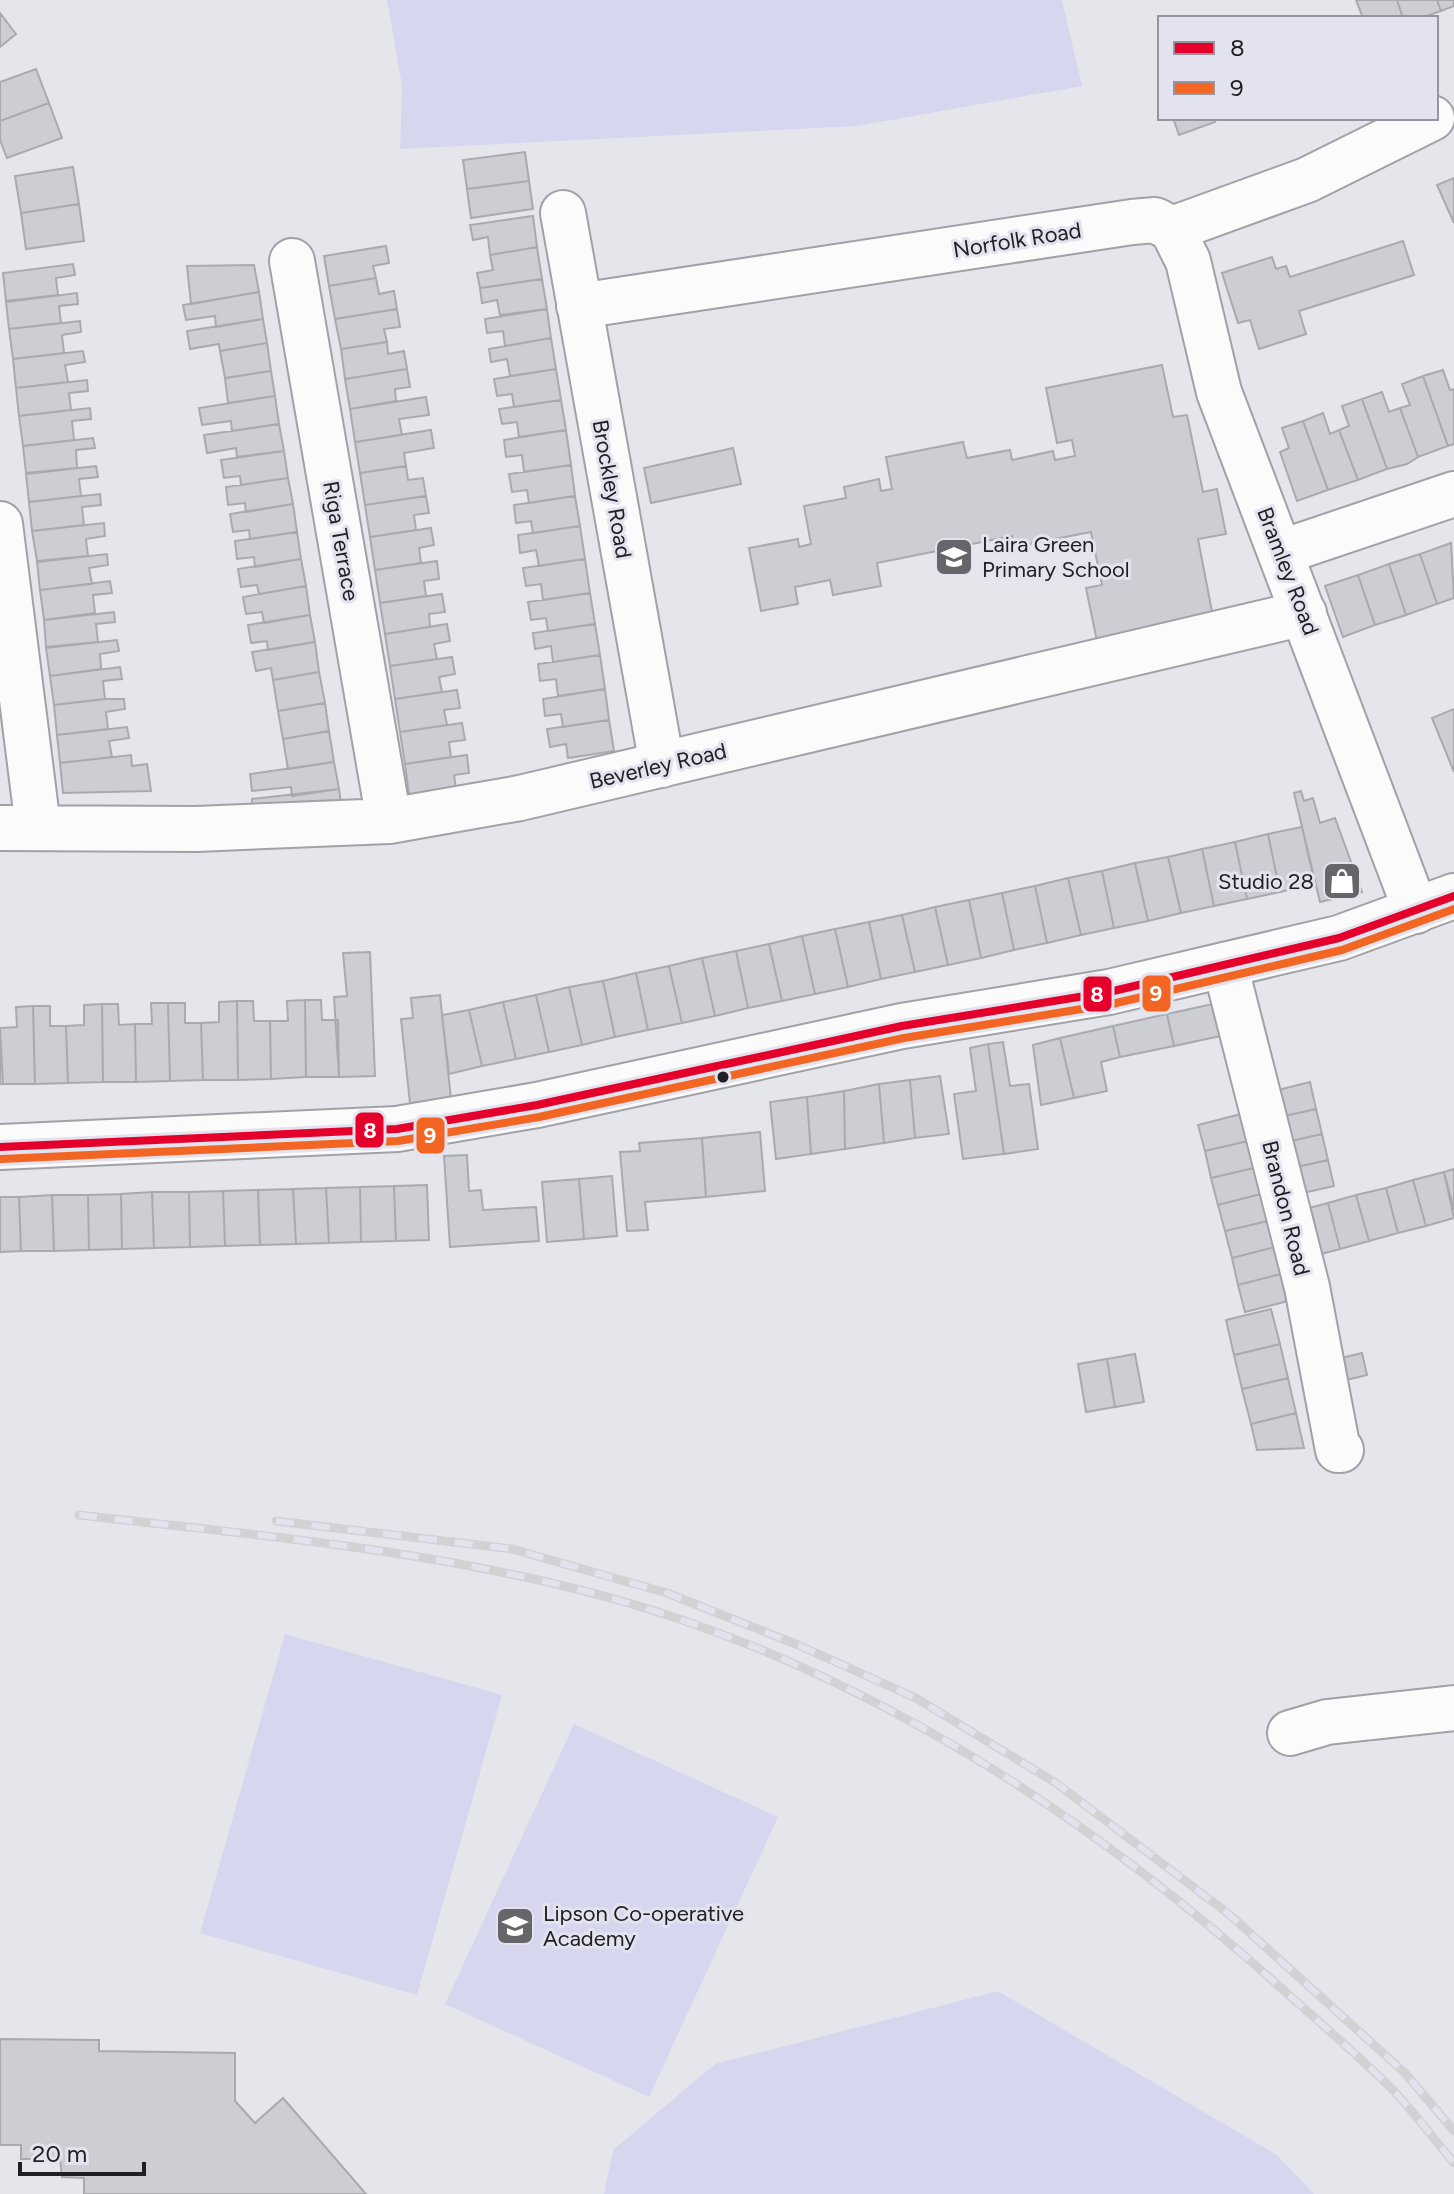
<svg xmlns="http://www.w3.org/2000/svg" width="1454" height="2194" viewBox="0 0 1454 2194" font-family="Figtree,sans-serif">
<style>
.green{fill:#d6d7ef}
.building{fill:#cdced3;stroke:#aaaaae;stroke-width:2}
.lines{fill:none;stroke-linecap:round;stroke-linejoin:round}
.minor-casing{stroke:#a1a1a6;stroke-width:48}
.major-casing{stroke:#a1a1a6;stroke-width:48}
.minor{stroke:#fbfbfc;stroke-width:44}
.major{stroke:#fbfbfc;stroke-width:44}
.rail-casing{stroke:#d2d2d5;stroke-width:9}
.rail{stroke:#e2e3ef;stroke-width:6;stroke-dasharray:18;stroke-linecap:butt}
.bus-1-casing{stroke:#e2e3ef;stroke-width:14}
.bus-2-casing{stroke:#e2e3ef;stroke-width:14}
.bus-1{stroke:#e4002b;stroke-width:8}
.bus-2{stroke:#f26522;stroke-width:8}
.bus-dot{fill:#202024;stroke:#e2e3ef;stroke-width:3}
.labels{text-anchor:middle;dominant-baseline:central;stroke-width:6;stroke-linejoin:round;paint-order:stroke}
.street-label{font-size:22px;fill:#202024;stroke:#e2e3ef}
.poi-label{font-size:22px;fill:#202024;stroke:#e2e3ef;text-anchor:start}
.line-badge{stroke:#e2e3ef;stroke-width:3}
.badge-label{font-size:22px;text-anchor:middle;font-weight:bold;fill:#fff}
</style>
<rect width="100%" height="100%" fill="#e5e6ec"/>
<path class="green" d="M387 0H1062L1082 86 857 126 400 149 402 86Z
M285 1634 502 1695 417 1995 200 1933Z
M574 1724 778 1817 649 2097 445 2004Z
M998 1991 1277 2155 1314 2194H604L613 2150 715 2064Z"/>
<path class="building" d="M1356 0H1397L1403 18H1363Z
M1397 0H1437L1441 11 1421 18H1403Z
M1437 0H1454V6L1441 11Z
M0 13 16 34 0 47Z
M36 69 49 103 0 121V82Z
M49 103 62 138 7 158 0 140V121Z
M1173 118H1213L1215 122 1179 135Z
M525 152 529 181 467 189 463 160Z
M73 167 79 204 21 213 15 176Z
M1454 178V223L1437 185Z
M529 181 533 209 471 218 467 189Z
M79 204 84 241 26 249 21 213Z
M533 216 537 247 490 255 488 237 473 240 470 225Z
M1403 241 1414 275 1299 311 1306 334 1259 349 1250 320 1238 323 1222 273 1272 257 1276 269 1286 266 1290 277Z
M386 246 389 263 373 266 376 278 329 286 324 256Z
M537 247 542 279 480 288 477 273 493 270 490 255Z
M73 264 75 275 56 278 58 295 6 301 3 273Z
M254 265 259 292 191 304 187 266Z
M376 278 379 294 394 291 397 309 335 319 329 286Z
M542 279 547 309 500 315 497 300 482 303 480 288Z
M259 292 263 319 216 327 215 316 186 320 183 305Z
M77 293 78 304 59 306 61 323 9 329 6 302Z
M397 309 400 327 384 329 387 342 341 349 335 319Z
M547 309 551 338 505 346 503 331 487 333 485 319Z
M263 319 267 343 220 351 219 344 190 349 187 331Z
M80 321 81 332 62 335 64 353 13 359 9 329Z
M551 338 556 369 510 376 507 359 491 362 489 349Z
M387 342 388 354 404 351 407 369 345 379 341 349Z
M267 343 271 371 225 378 220 351Z
M83 351 85 362 65 365 68 382 16 388 13 359Z
M1162 365 1173 417 1187 415 1203 492 1217 489 1226 534 1198 539 1214 622 1098 646 1086 588 1102 585 1091 532 1014 547 1012 536 877 563 881 586 833 595 830 580 795 587 798 604 761 611 749 548 798 539 799 547 811 544 804 506 846 498 844 487 879 479 881 491 892 489 886 457 963 442 967 458 1010 450 1012 460 1053 451 1055 460 1075 456 1072 440 1057 443 1046 388Z
M407 369 410 387 395 389 396 401 350 409 345 379Z
M556 369 561 400 514 407 512 394 497 396 494 379Z
M1443 370 1450 390 1454 389V444L1448 446 1423 376Z
M271 371 275 396 228 403 225 378Z
M1423 376 1448 446 1418 457 1400 408 1410 405 1402 384Z
M87 380 88 391 69 393 71 410 19 416 16 388Z
M1382 392 1389 412 1400 408 1418 457 1407 464 1387 469 1362 399Z
M275 396 279 424 232 431 231 421 202 425 199 408Z
M426 397 429 415 399 419 402 435 355 442 350 409Z
M1362 399 1387 469 1358 480 1339 430 1349 426 1342 406Z
M561 400 566 430 519 437 517 422 502 424 499 409Z
M90 408 91 419 72 421 74 440 23 446 19 416Z
M1323 413 1330 434 1339 430 1358 480 1328 490 1303 421Z
M1303 421 1328 490 1297 501 1280 452 1289 448 1282 428Z
M279 424 284 451 237 457 236 448 207 453 204 435Z
M431 430 434 448 404 453 406 466 360 473 355 442Z
M566 430 571 465 524 472 522 455 506 457 504 440Z
M93 438 95 448 76 450 77 468 26 473 23 446Z
M733 448 741 484 651 503 644 468Z
M284 451 288 478 241 485 240 476 224 478 221 460Z
M571 465 575 496 529 503 527 490 512 492 509 474Z
M96 466 98 477 79 479 81 496 29 502 26 474Z
M406 466 408 480 423 478 426 496 365 505 360 473Z
M288 478 293 504 246 512 245 503 228 505 226 487Z
M100 494 101 505 82 507 84 525 32 531 29 502Z
M426 496 429 513 414 515 416 530 370 537 365 505Z
M575 496 580 526 533 533 531 521 516 523 514 505Z
M293 504 297 532 250 539 249 530 233 532 230 514Z
M104 523 105 536 86 539 88 556 37 561 32 531Z
M580 526 585 559 539 566 536 550 520 553 518 535Z
M431 528 434 545 419 548 421 563 375 570 370 537Z
M297 532 301 559 255 567 254 557 237 559 235 541Z
M1451 543 1454 598 1437 604 1420 554Z
M107 554 108 565 89 568 92 584 40 590 37 562Z
M1420 554 1437 604 1406 615 1389 564Z
M301 559 306 586 259 594 257 585 241 587 238 569Z
M585 559 590 593 543 600 541 584 526 586 523 568Z
M437 561 439 579 424 581 426 596 380 603 375 570Z
M1389 564 1406 615 1375 625 1358 575Z
M1358 575 1375 625 1343 637 1325 586Z
M110 581 112 593 93 595 95 613 44 620 40 590Z
M306 586 310 615 264 623 262 612 246 614 243 597Z
M590 593 595 624 548 631 546 618 531 620 528 602Z
M442 594 445 612 429 614 430 627 385 634 380 603Z
M114 612 115 622 96 624 98 642 46 647 44 620Z
M310 615 315 642 268 650 267 641 251 643 248 625Z
M447 624 450 641 434 644 437 659 390 666 385 634Z
M595 624 600 655 553 662 551 646 535 649 533 633Z
M117 640 119 651 100 654 101 669 50 676 46 648Z
M315 642 319 672 273 680 271 668 256 671 252 652Z
M600 655 605 689 558 696 556 679 540 681 538 664Z
M452 657 455 674 439 677 442 692 395 699 390 666Z
M120 667 122 679 103 681 105 699 54 705 50 676Z
M319 672 325 703 278 711 273 680Z
M605 689 609 720 563 727 561 714 545 716 543 699Z
M457 690 460 708 444 710 447 725 400 732 395 699Z
M105 699H124L125 709 106 712 108 729 57 735 54 705Z
M325 703 329 731 283 739 278 711Z
M1454 709V772L1432 718Z
M609 720 614 751 568 758 566 744 550 747 547 729Z
M462 723 465 740 449 742 451 757 405 764 400 732Z
M127 727 129 738 109 741 112 757 60 763 57 735Z
M329 731 334 762 288 769 283 739Z
M131 755 132 766 147 764 151 791 63 793 60 763Z
M467 755 469 773 454 775 456 789 409 795 405 764Z
M334 762 339 789 292 796 291 787 252 791 250 774Z
M339 789 343 818 252 814V799Z
M1301 791 1304 801 1313 798 1320 823 1335 818 1362 892 1320 902 1294 793Z
M1302 827 1315 884 1280 892 1268 834Z
M1268 834 1280 892 1247 899 1235 842Z
M1235 842 1247 899 1214 906 1202 849Z
M1202 849 1214 906 1181 913 1168 857Z
M1168 857 1181 913 1148 921 1135 863Z
M1135 863 1148 921 1114 928 1102 871Z
M1102 871 1114 928 1081 935 1068 878Z
M1068 878 1081 935 1047 943 1035 886Z
M1035 886 1047 943 1014 950 1002 893Z
M1002 893 1014 950 981 958 969 900Z
M969 900 981 958 948 965 935 907Z
M935 907 948 965 915 972 902 915Z
M902 915 915 972 881 979 869 922Z
M869 922 881 979 848 987 835 929Z
M835 929 848 987 815 994 802 936Z
M802 936 815 994 782 1001 769 944Z
M769 944 782 1001 748 1008 736 951Z
M736 951 748 1008 715 1016 702 958Z
M370 952 375 1076 339 1077 334 997 347 996 343 953Z
M702 958 715 1016 682 1023 669 966Z
M669 966 682 1023 648 1030 636 973Z
M636 973 648 1030 615 1037 603 981Z
M603 981 615 1037 582 1045 569 987Z
M569 987 582 1045 549 1052 536 995Z
M440 995 451 1099 410 1103 401 1019 413 1018 411 998Z
M536 995 549 1052 516 1059 503 1002Z
M305 1000 306 1077 271 1079 270 1021H288L287 1001Z
M305 1000H321L322 1020H338L339 1077H306Z
M237 1001 238 1080H203L201 1023 219 1022V1002Z
M237 1001H253L254 1021H270L271 1079 238 1080Z
M503 1002 516 1059 482 1066 469 1010Z
M1222 1002 1230 1034 1174 1046 1167 1014Z
M151 1003H168L170 1081 136 1082 135 1024H152Z
M168 1003H185V1023H201L203 1080 170 1081Z
M102 1004 103 1082 68 1083 66 1026 84 1025V1005Z
M102 1004H118L119 1025 135 1024 136 1082H103Z
M33 1006H50V1026H66L68 1083 35 1084Z
M33 1006 35 1084H3L0 1028 17 1027 16 1007Z
M469 1010 482 1066 449 1074 442 1015Z
M1167 1014 1174 1046 1120 1057 1113 1026Z
M1113 1026 1120 1057 1101 1062 1107 1091 1074 1098 1060 1038Z
M0 1028 3 1084H0Z
M1060 1038 1074 1098 1041 1105 1033 1045Z
M1003 1042 1010 1086 1029 1084 1038 1149 1004 1154 988 1044Z
M988 1044 1004 1154 963 1159 954 1094 976 1091 970 1048Z
M940 1076 949 1134 915 1138 910 1080Z
M910 1080 915 1138 884 1143 879 1084Z
M1310 1082 1316 1109 1276 1118 1270 1092Z
M879 1084 884 1143 845 1149 844 1091Z
M844 1091 845 1149 811 1154 807 1097Z
M807 1097 811 1154 776 1159 770 1102Z
M1316 1109 1322 1134 1282 1143 1276 1118Z
M1241 1114 1248 1141 1205 1151 1198 1125Z
M760 1132 765 1191 706 1197 702 1138Z
M1322 1134 1328 1160 1288 1169 1282 1143Z
M702 1138 706 1197 645 1202 648 1230 627 1231 620 1152 640 1151 639 1143Z
M1248 1141 1254 1168 1211 1178 1205 1151Z
M467 1155 469 1191 481 1190 483 1210 536 1207 539 1241 450 1247 444 1156Z
M1328 1160 1334 1186 1294 1195 1288 1169Z
M1254 1168 1261 1194 1218 1205 1211 1178Z
M1454 1169V1210L1444 1172Z
M1444 1172 1454 1218 1426 1226 1413 1180Z
M612 1176 617 1236 584 1239 579 1179Z
M579 1179 584 1239 547 1242 542 1182Z
M1413 1180 1426 1226 1398 1233 1386 1188Z
M427 1185 429 1240 396 1241 394 1186Z
M394 1186 396 1241 361 1242 360 1187Z
M360 1187 361 1242 329 1243 326 1188Z
M326 1188 329 1243 296 1244 293 1189Z
M1386 1188 1398 1233 1369 1241 1356 1195Z
M293 1189 296 1244 260 1245 258 1190Z
M258 1190 260 1245 225 1246 223 1191Z
M223 1191 225 1246 190 1247 189 1192Z
M152 1192H189L190 1247 154 1248Z
M152 1192 154 1248 122 1249 121 1194Z
M121 1194 122 1249 89 1250 88 1195Z
M1261 1194 1268 1221 1225 1231 1218 1205Z
M52 1195H88L89 1250 54 1251Z
M52 1195 54 1251H21L19 1197Z
M1356 1195 1369 1241 1340 1249 1328 1203Z
M0 1197H19L21 1251 0 1252Z
M1328 1203 1340 1249 1310 1257 1298 1211Z
M1268 1221 1275 1247 1232 1258 1225 1231Z
M1275 1247 1281 1274 1238 1285 1232 1258Z
M1281 1274 1288 1301 1245 1312 1238 1285Z
M1271 1309 1280 1344 1234 1355 1226 1320Z
M1280 1344 1288 1378 1242 1389 1234 1355Z
M1362 1353 1367 1375 1342 1381 1337 1359Z
M1135 1354 1144 1402 1115 1407 1107 1359Z
M1107 1359 1115 1407 1086 1412 1078 1364Z
M1288 1378 1296 1413 1251 1424 1242 1389Z
M1296 1413 1304 1448 1257 1450 1251 1424Z
M0 2039 99 2040V2051L235 2053V2101L255 2123 283 2098 366 2194H84V2178L62 2177 60 2159H21V2145H0Z"/>
<g class="lines">
<g class="minor-casing">
<path id="minor" d="M563 213 662 765
M1172 229 1188 261 1219 392 1416 911
M1172 229 1307 180 1432 118
M292 261 389 821
M579 306 1132 222 1155 220 1172 229
M0 524 38 827
M1282 552 1454 494
M0 828 196 829 389 821 520 798 1304 613
M1225 965 1307 1287 1338 1450H1341
M1290 1733 1327 1722 1454 1708"/>
</g>
<g class="major-casing">
<path id="major" d="M0 1147 397 1129 537 1105 902 1026 1109 992 1339 938 1454 896"/>
</g>
<use href="#minor" class="minor"/>
<use href="#major" class="major"/>
<g class="rail-casing">
<path id="rail" d="M79 1515C273 1537 473 1553 661 1613 890 1687 1092 1820 1271 1979 1310 2014 1350 2048 1388 2085 1412 2109 1432 2137 1454 2163
M276 1521 512 1549 667 1593 798 1645 916 1698 1056 1783 1230 1915 1405 2073 1454 2131"/>
</g>
<use href="#rail" class="rail"/>
<g class="bus-1-casing">
<path id="bus-1" d="M0 1147 397 1129 537 1105 902 1026 1109 992 1339 938 1454 896"/>
</g>
<g class="bus-2-casing">
<path id="bus-2" d="M1 1159 398 1141 539 1117 904 1038 1112 1004 1342 950 1454 909"/>
</g>
<use href="#bus-1" class="bus-1"/>
<use href="#bus-2" class="bus-2"/>
</g>
<defs>
<g id="school-square" transform="scale(2)"><rect x="-9" y="-9" width="18" height="18" rx="4" fill="#65656a" stroke="#e2e3ef"/><path d="M0-5L7-2L0 1L-7-2ZM-4 1L0 2.5L4 1V4Q0 6-4 4Z" fill="#fff"/></g>
<g id="shop-square" transform="scale(2)"><rect x="-9" y="-9" width="18" height="18" rx="4" fill="#65656a" stroke="#e2e3ef"/><path d="M-5-2.5h2.3a2.7 3.5 0 0 1 5.4 0H5L5.5 6h-11ZM-1.5-2.5h3a1.5 2.3 0 0 0-3 0Z" fill="#fff"/></g>
</defs>
<g fill-rule="evenodd">
<use href="#school-square" x="954" y="557"/>
<use href="#shop-square" x="1342" y="881"/>
<use href="#school-square" x="515" y="1926"/>
</g>
<circle class="bus-dot" cx="723" cy="1077" r="7"/>
<g class="labels">
<g class="street-label">
<text transform="translate(1017 240) rotate(-9)">Norfolk Road</text>
<text transform="translate(612 489) rotate(80)">Brockley Road</text>
<text transform="translate(341 541) rotate(80)">Riga Terrace</text>
<text transform="translate(1288 571) rotate(69)">Bramley Road</text>
<text transform="translate(658 766) rotate(-13)">Beverley Road</text>
<text transform="translate(1286 1208) rotate(76)">Brandon Road</text>
</g>
<g class="poi-label">
<text x="982" y="544">Laira Green<tspan x="982" dy="25">Primary School</tspan></text>
<text x="1314" y="881" text-anchor="end">Studio 28</text>
<text x="543" y="1913">Lipson Co-operative<tspan x="543" dy="25">Academy</tspan></text>
</g>
</g>
<g class="line-badge">
<rect x="1141" y="974" width="31" height="39" rx="8" fill="#f26522"/>
<rect x="1082" y="975" width="31" height="38" rx="8" fill="#e4002b"/>
<rect x="354" y="1111" width="31" height="38" rx="8" fill="#e4002b"/>
<rect x="415" y="1116" width="31" height="39" rx="8" fill="#f26522"/>
</g>
<g class="badge-label">
<text x="1156" y="1001">9</text>
<text x="1097" y="1002">8</text>
<text x="370" y="1138">8</text>
<text x="430" y="1143">9</text>
</g>
<rect x="1158" y="16" width="280" height="104" fill="#e2e3ef" stroke="#94959e" stroke-width="2"/>
<rect x="1174" y="42" width="40" height="12" fill="#e4002b" stroke="#94959e" stroke-width="2"/>
<text x="1230" y="56" font-size="24" fill="#202024">8</text>
<rect x="1174" y="82" width="40" height="12" fill="#f26522" stroke="#94959e" stroke-width="2"/>
<text x="1230" y="96" font-size="24" fill="#202024">9</text>
<path d="M20 2162v12h124v-12" fill="none" stroke="#202024" stroke-width="4"/>
<text x="32" y="2162" font-size="24" fill="#202024" stroke="#e2e3ef" stroke-width="6" paint-order="stroke">20 m</text>
</svg>
